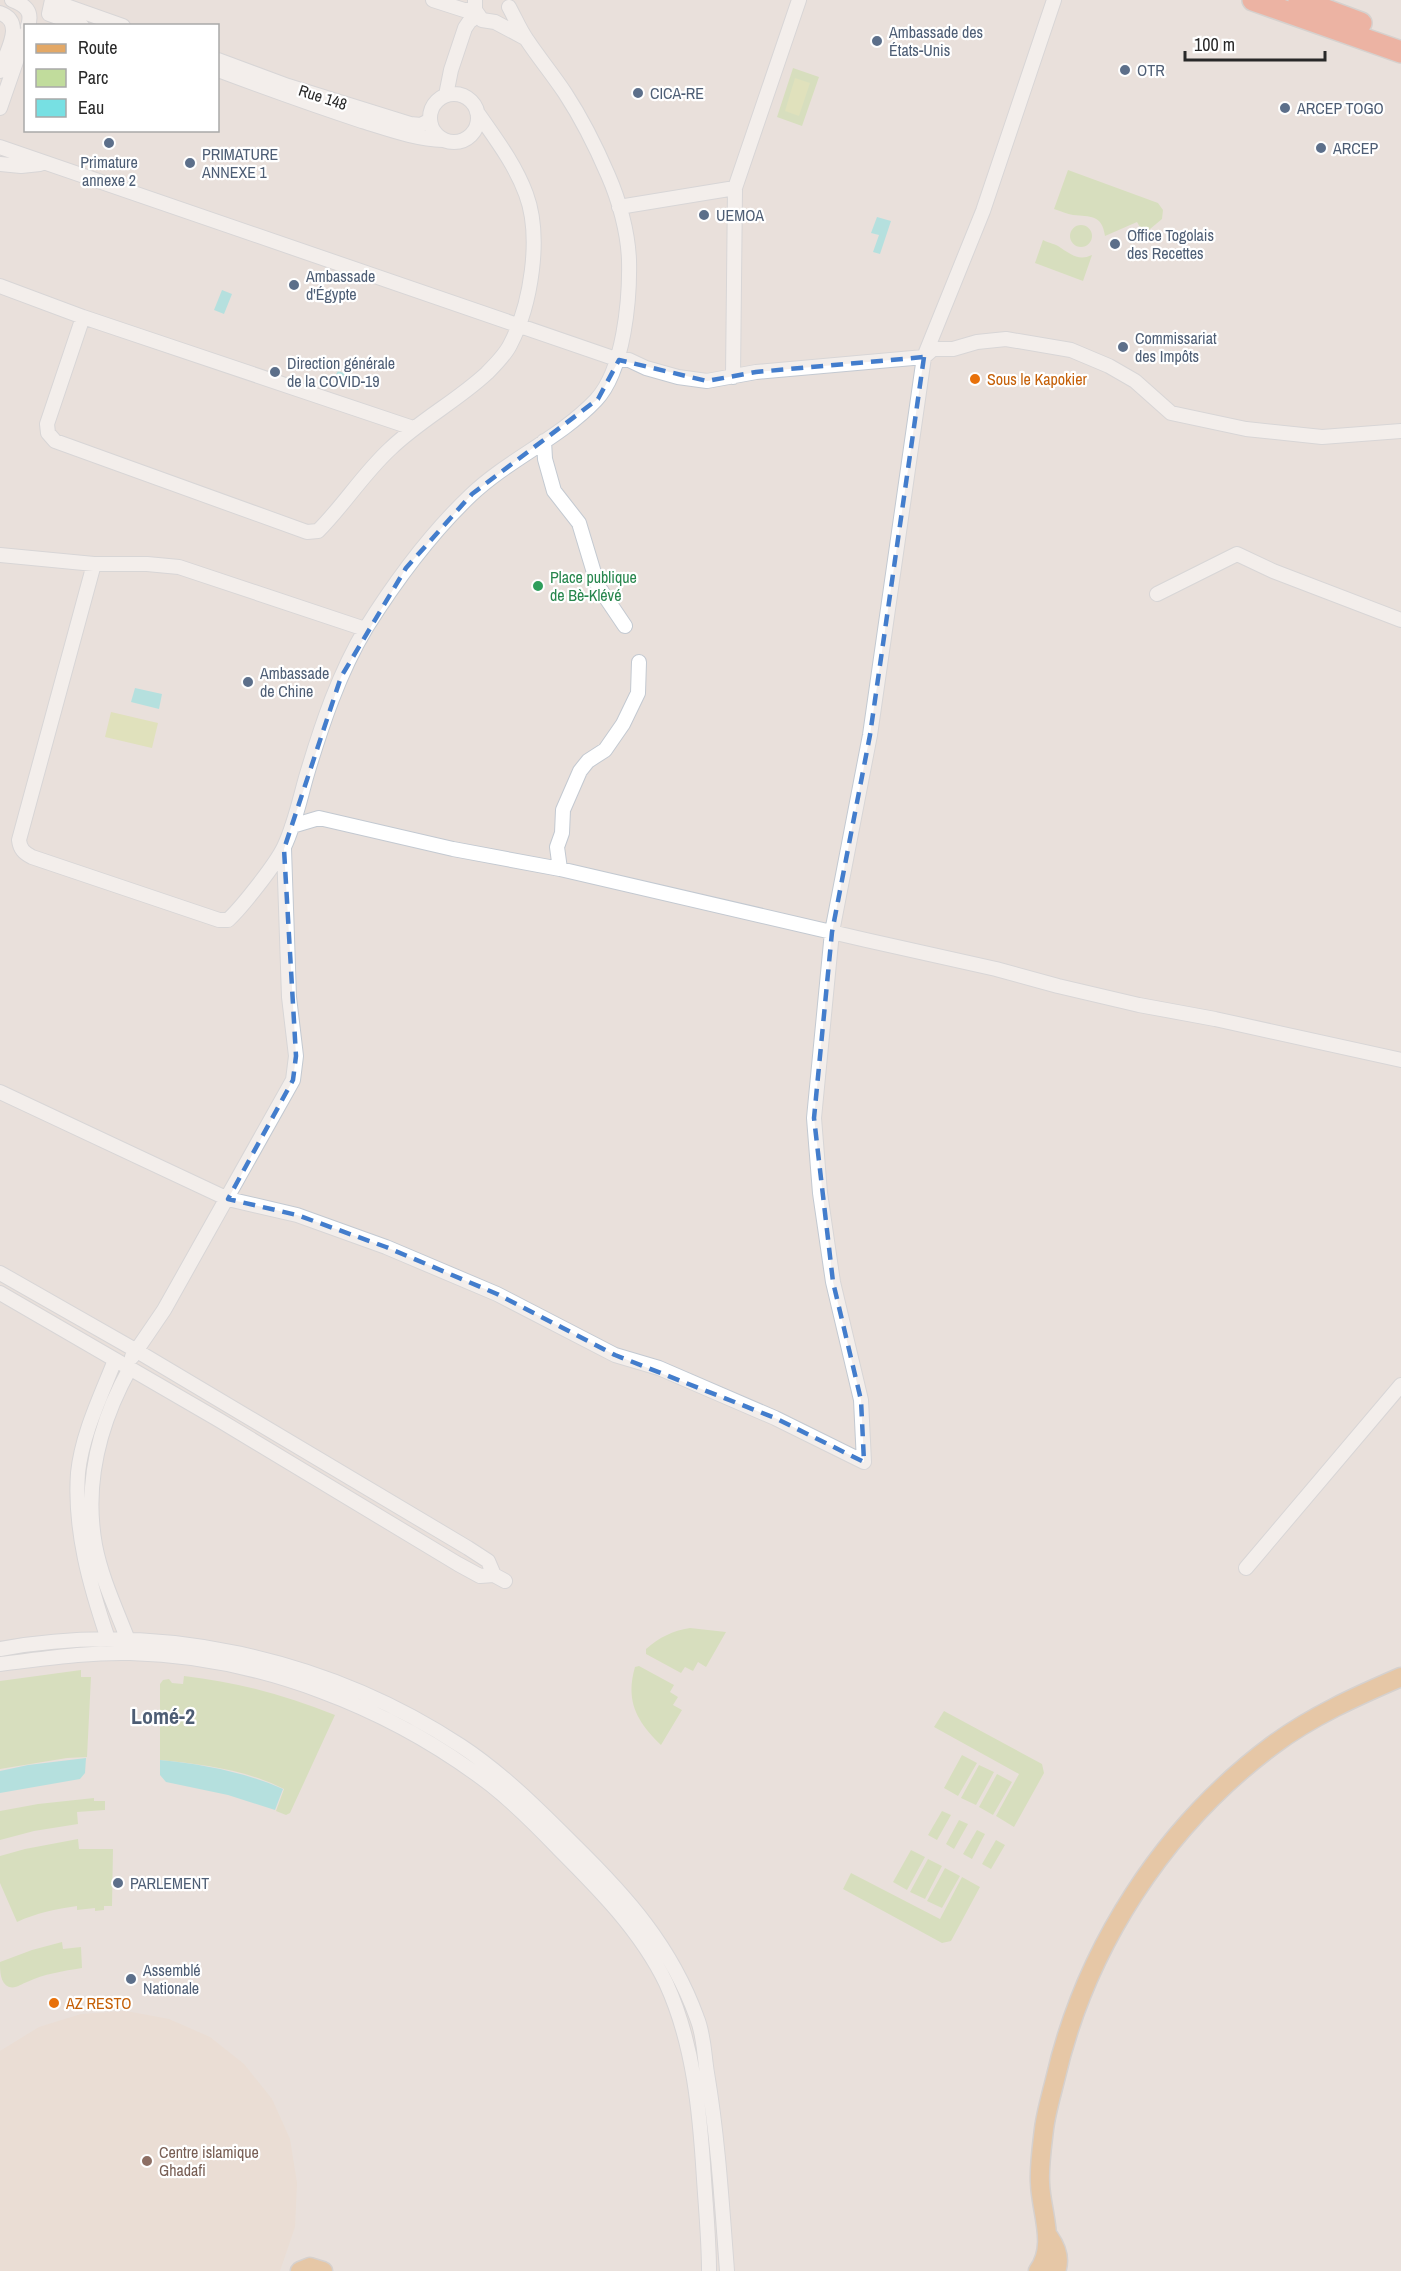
<svg xmlns="http://www.w3.org/2000/svg" width="1401" height="2271" viewBox="0 0 1401 2271" font-family="'Archivo Narrow',sans-serif">
<style>
.education{fill:#ead9cc}
.green{fill:#c1dc9c}
.pitch{fill:#d4e298}
.water{fill:#77e0e3}
.lines{fill:none;stroke-linecap:round;stroke-linejoin:round}
.minor-casing{stroke:#c3c9d1;stroke-width:16}
.major-casing{stroke:#bebebe;stroke-width:21}
.highway-casing{stroke:#bebebe;stroke-width:24}
.minor{stroke:#fff;stroke-width:14}
.major{stroke:#e3a866;stroke-width:18}
.highway{stroke:#ef7c60;stroke-width:21}
.marked{fill:none;stroke:#437dcc;stroke-width:4.5;stroke-dasharray:12 8;stroke-linejoin:round}
.service-dot{fill:#5c6f8a;stroke:#fff;stroke-width:2}
.food-dot{fill:#e8710a;stroke:#fff;stroke-width:2}
.leisure-dot{fill:#2e9e5b;stroke:#fff;stroke-width:2}
.education-dot{fill:#8d6e63;stroke:#fff;stroke-width:2}
.labels{text-anchor:middle;dominant-baseline:central;stroke-width:4.5;stroke-linejoin:round;paint-order:stroke}
.service-label{font-size:16px;fill:#4e5e75;stroke:#fff;text-anchor:start}
.street-label{font-size:16px;fill:#282828;stroke:#fff}
.food-label{font-size:16px;fill:#c56008;stroke:#fff;text-anchor:start}
.leisure-label{font-size:16px;fill:#27864d;stroke:#fff;text-anchor:start}
.education-label{font-size:16px;fill:#785e54;stroke:#fff;text-anchor:start}
.district-label{font-size:22px;font-weight:bold;fill:#4d5d74;stroke:#fff}
</style>
<rect width="100%" height="100%" fill="#e9e0db"/>
<path class="education" d="M126 2011 169 2019 210 2037 244 2064 272 2099 290 2139 297 2183 295 2227 280 2271H0V2051L39 2027 81 2014Z"/>
<path class="green" d="M793 68 819 77 802 126 777 117Z
M1068 170 1158 203 1163 210 1162 219 1144 234 1137 222 1105 236C1102 214 1090 217 1073 215 1067 214 1061 211 1054 209Z
M1070 236a11 11 0 1 1 22 0a11 11 0 1 1-22 0Z
M1043 240C1048 243 1057 244 1061 248 1072 255 1079 261 1092 255L1083 281 1035 263Z
M690 1628 726 1632 706 1667 698 1662 693 1671 685 1667 681 1673 646 1654V1649C660 1637 672 1631 690 1628Z
M639 1666 674 1685 670 1692 678 1697 673 1705 682 1710 661 1745C637 1722 625 1701 635 1667Z
M81 1670V1677H91L87 1757 67 1758 0 1769V1681Z
M184 1676C237 1682 285 1695 335 1715L290 1813 286 1815 276 1811 284 1789C247 1770 201 1764 160 1760V1684L163 1680 169 1679 172 1683 183 1684Z
M944 1711 1042 1764 1044 1773 1014 1827 996 1816 1019 1774 934 1727Z
M962 1755 977 1763 958 1796 944 1788Z
M979 1765 994 1772 976 1805 961 1798Z
M997 1774 1012 1782 993 1815 979 1807Z
M94 1798V1801H105V1810L77 1812 78 1824 34 1831 0 1840V1811L38 1804Z
M942 1811 951 1815 937 1840 928 1835Z
M959 1820 968 1824 954 1849 946 1844Z
M977 1830 985 1834 972 1859 963 1854Z
M78 1839 79 1849H113L112 1906H104V1910L95 1911V1908L77 1910V1906C56 1909 36 1913 17 1922L0 1883V1856L25 1849Z
M996 1840 1005 1845 991 1869 982 1864Z
M911 1850 925 1857 907 1890 893 1882Z
M928 1859 942 1866 925 1899 910 1892Z
M945 1868 960 1876 942 1908 927 1901Z
M851 1873 940 1919 962 1877 980 1887 951 1941 942 1943 843 1889Z
M62 1942 63 1949 81 1947 82 1968C63 1971 44 1974 27 1982 21 1984 16 1989 9 1987 0 1983 0 1971 0 1962L32 1950Z"/>
<path class="pitch" d="M795 78 810 83 799 116 785 111Z
M111 712 158 723 152 748 105 737Z"/>
<path class="water" d="M877 217 891 221 880 254 873 252 879 235 871 233Z
M222 290 232 294 224 314 214 310Z
M338 371 362 379 358 390 337 382 338 379 335 376Z
M135 688 162 694 159 709 131 702Z
M86 1758 85 1773 80 1779 0 1793V1771L28 1765Z
M160 1760C201 1764 245 1772 283 1789L275 1810 228 1795 166 1782 160 1775Z"/>
<g class="lines">
<g class="minor-casing">
<path id="minor" d="M12 0C25 5 33 11 28 26
M52 0 49 14 82 26
M433 0 464 10H475
M475 0V10L482 20 495 22 525 38
M52 1 123 26
M0 13C26 22 6 52 0 71
M218 60 288 86 410 124 421 125 430 120
M218 70C266 88 313 105 362 121 389 129 415 139 443 140
M430 118a24 24 0 1 1 48 0a24 24 0 1 1-48 0Z
M446 95 451 70 465 28 469 22 478 15
M0 108 26 33
M0 147 619 360H629L646 368 678 377 707 381 756 372 924 357 933 349H953L977 342 1006 339 1071 350 1109 366 1135 381 1171 413 1246 429 1322 437 1401 431
M0 164 21 166 40 164
M619 207 735 188
M0 286 83 317 413 428
M83 317 47 424 48 433 55 441 307 532 318 531C344 505 363 474 390 449 420 420 457 401 487 373 495 365 505 355 510 345 531 305 542 237 526 194 515 164 495 138 477 112
M733 377 735 188 799 0
M544 441 545 459 554 491 579 523 598 586 625 626
M0 555 94 564H147L179 567 365 629
M94 564 19 840C20 849 24 853 32 857L219 920H228C242 907 276 864 284 847 295 824 300 798 307 774 322 724 339 673 366 628 396 580 430 534 471 495 509 459 560 438 596 400 624 370 630 299 629 260 628 232 619 200 608 175 596 147 582 119 565 93 553 75 539 58 527 40 520 30 515 18 509 7
M1157 594 1237 554 1273 571 1401 620
M292 826 319 818 453 849 560 869 866 940 996 969 1058 986 1139 1005 1215 1019 1401 1060
M560 869 557 847 562 833 563 810 580 771 588 761 605 750 623 724 638 693 639 662
M0 1092 228 1199 297 1215 386 1247 497 1294 615 1355 659 1368 775 1418 864 1462 861 1400 833 1282 820 1193 814 1118 832 932 870 735 924 357 983 211 1054 0
M0 1273 137 1351 468 1548 488 1561 494 1575
M0 1293 219 1420 458 1564 480 1576 494 1575 505 1581
M132 1357 164 1310 293 1080 296 1056 289 997 284 849
M1246 1568 1401 1385
M108 1639C90 1586 74 1530 78 1473 82 1434 101 1396 115 1360
M128 1640C116 1609 101 1577 95 1545 84 1483 100 1422 130 1368
M0 1649C158 1620 327 1658 461 1746 502 1773 538 1809 573 1844 627 1897 671 1946 697 2018 704 2035 704 2055 707 2073 718 2138 722 2205 727 2271
M0 1664C43 1659 86 1652 130 1653 258 1656 390 1707 491 1785 515 1804 537 1826 558 1848 598 1888 641 1931 666 1983 694 2044 700 2113 704 2179 706 2210 709 2240 709 2271"/>
</g>
<g class="major-casing">
<path id="major" d="M1049 2237C1056 2247 1061 2258 1056 2271
M300 2271 310 2267 323 2271
M1038 2271C1057 2245 1041 2213 1040 2183 1039 2166 1042 2146 1044 2129 1046 2113 1051 2096 1055 2080 1085 1948 1164 1826 1273 1745 1312 1716 1357 1696 1401 1677"/>
</g>
<g class="highway-casing">
<path id="highway" d="M1253 0 1401 52
M1299 0 1361 23"/>
</g>
<use href="#minor" class="minor"/>
<use href="#major" class="major"/>
<use href="#highway" class="highway"/>
</g>
<path d="M0 0H1401V2271H0ZM924 357 870 735 832 932 814 1118 833 1282 861 1400 864 1462 775 1418 615 1355 497 1294 386 1247 297 1215 228 1199 293 1080 296 1056 284 849 341 677 406 568 472 494 598 399 619 360 707 381 756 372Z" fill="#e9e0db" fill-opacity=".55" fill-rule="evenodd"/>
<path class="marked" d="M924 357 870 735 832 932 814 1118 833 1282 861 1400 864 1462 775 1418 615 1355 497 1294 386 1247 297 1215 228 1199 293 1080 296 1056 284 849 341 677 406 568 472 494 598 399 619 360 707 381 756 372Z"/>
<g class="service-dot">
<circle cx="877" cy="41" r="6"/>
<circle cx="1125" cy="70" r="6"/>
<circle cx="638" cy="93" r="6"/>
<circle cx="1285" cy="108" r="6"/>
<circle cx="109" cy="143" r="6"/>
<circle cx="1321" cy="148" r="6"/>
<circle cx="190" cy="163" r="6"/>
<circle cx="704" cy="215" r="6"/>
<circle cx="1115" cy="244" r="6"/>
<circle cx="294" cy="285" r="6"/>
<circle cx="1123" cy="347" r="6"/>
<circle cx="275" cy="372" r="6"/>
<circle cx="248" cy="682" r="6"/>
<circle cx="118" cy="1883" r="6"/>
<circle cx="131" cy="1979" r="6"/>
</g>
<g class="food-dot">
<circle cx="975" cy="379" r="6"/>
<circle cx="54" cy="2003" r="6"/>
</g>
<circle class="leisure-dot" cx="538" cy="586" r="6"/>
<circle class="education-dot" cx="147" cy="2161" r="6"/>
<g class="labels">
<g class="service-label">
<text x="889" y="32">Ambassade des<tspan x="889" dy="18">États-Unis</tspan></text>
<text x="1137" y="70">OTR</text>
<text x="650" y="93">CICA-RE</text>
<text x="1297" y="108">ARCEP TOGO</text>
<text x="1333" y="148">ARCEP</text>
<text x="202" y="154">PRIMATURE<tspan x="202" dy="18">ANNEXE 1</tspan></text>
<text x="109" y="162" text-anchor="middle">Primature<tspan x="109" dy="18">annexe 2</tspan></text>
<text x="716" y="215">UEMOA</text>
<text x="1127" y="235">Office Togolais<tspan x="1127" dy="18">des Recettes</tspan></text>
<text x="306" y="276">Ambassade<tspan x="306" dy="18">d'Égypte</tspan></text>
<text x="1135" y="338">Commissariat<tspan x="1135" dy="18">des Impôts</tspan></text>
<text x="287" y="363">Direction générale<tspan x="287" dy="18">de la COVID-19</tspan></text>
<text x="260" y="673">Ambassade<tspan x="260" dy="18">de Chine</tspan></text>
<text x="130" y="1883">PARLEMENT</text>
<text x="143" y="1970">Assemblé<tspan x="143" dy="18">Nationale</tspan></text>
</g>
<g class="street-label">
<text transform="translate(323 97) rotate(18)">Rue 148</text>
</g>
<g class="food-label">
<text x="987" y="379">Sous le Kapokier</text>
<text x="66" y="2003">AZ RESTO</text>
</g>
<g class="leisure-label">
<text x="550" y="577">Place publique<tspan x="550" dy="18">de Bè-Klévé</tspan></text>
</g>
<g class="education-label">
<text x="159" y="2152">Centre islamique<tspan x="159" dy="18">Ghadafi</tspan></text>
</g>
<g class="district-label">
<text x="163" y="1716">Lomé-2</text>
</g>
</g>
<rect x="24" y="24" width="195" height="108" fill="#ffffff" stroke="#a9a9a9" stroke-width="1.5"/>
<rect x="36" y="44" width="30" height="9" fill="#e3a866" stroke="#a9a9a9" stroke-width="1.5"/>
<text x="78" y="54" font-size="18" fill="#282828">Route</text>
<rect x="36" y="69" width="30" height="18" fill="#c1dc9c" stroke="#a9a9a9" stroke-width="1.5"/>
<text x="78" y="84" font-size="18" fill="#282828">Parc</text>
<rect x="36" y="99" width="30" height="18" fill="#77e0e3" stroke="#a9a9a9" stroke-width="1.5"/>
<text x="78" y="114" font-size="18" fill="#282828">Eau</text>
<path d="M1185 51v9h140v-9" fill="none" stroke="#282828" stroke-width="3"/>
<text x="1194" y="51" font-size="18" fill="#282828" stroke="#ffffff" stroke-width="4.5" paint-order="stroke">100 m</text>
</svg>
